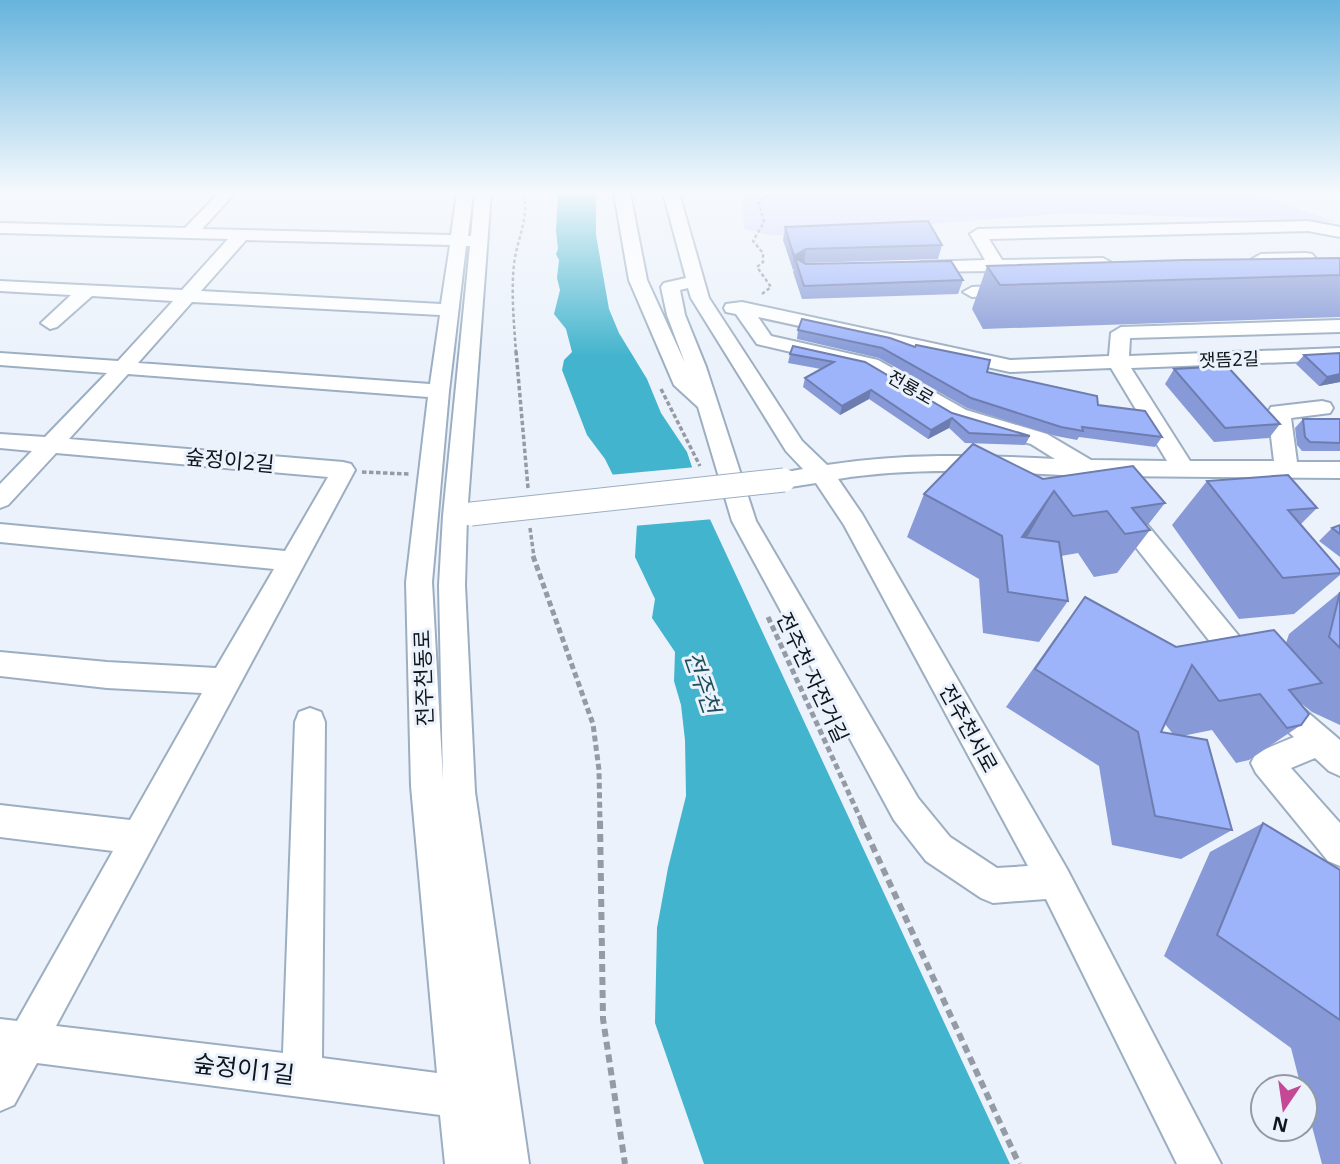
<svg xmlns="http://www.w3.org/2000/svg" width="1340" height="1164" viewBox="0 0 1340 1164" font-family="'Noto Sans','Noto Sans KR',sans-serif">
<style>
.green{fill:#d9d6ff}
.water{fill:#43b4cd}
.pier{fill:#ebf2fb}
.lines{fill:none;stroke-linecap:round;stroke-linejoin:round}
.minor-casing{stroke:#9caec2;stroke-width:4}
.path-far3{stroke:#949ba4;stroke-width:2.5;stroke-dasharray:3.5 2.5;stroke-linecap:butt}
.path-far2{stroke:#949ba4;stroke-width:3.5;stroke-dasharray:4.5 2.5;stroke-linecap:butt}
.path-far1{stroke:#949ba4;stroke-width:5;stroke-dasharray:6 3.5;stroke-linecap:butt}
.path{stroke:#949ba4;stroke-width:6;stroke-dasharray:8 5;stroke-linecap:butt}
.minor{fill:#fff;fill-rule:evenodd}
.minor-bridge-casing{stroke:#9caec2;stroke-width:25;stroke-linecap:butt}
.minor-bridge{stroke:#fff;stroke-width:23}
.wall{fill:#879ad7;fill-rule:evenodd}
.shaded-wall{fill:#6e7daf}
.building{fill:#9db3fa;stroke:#6e7daf;stroke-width:2}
.labels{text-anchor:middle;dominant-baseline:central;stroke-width:6;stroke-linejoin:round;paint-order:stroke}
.far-street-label{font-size:18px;fill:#0e151c;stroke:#ebf2fb}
.street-label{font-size:21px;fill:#0e151c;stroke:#ebf2fb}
.water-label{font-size:23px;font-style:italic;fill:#1e4e59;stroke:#ebf2fb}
.near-street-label{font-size:24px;fill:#0e151c;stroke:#ebf2fb}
</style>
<rect width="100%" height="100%" fill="#ebf2fb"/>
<path class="green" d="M742 193H1251L1336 222 1072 213 773 236 744 229Z"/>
<path class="water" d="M558 193H596V235L609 309 619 333 647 379 661 413 687 452 708 515 1010 1164H704L655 1023 657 928 668 868 686 796 685 740 681 705 674 681 675 652 652 618 655 599 635 557 637 524 605 459 587 435 562 370 564 360 572 352 566 329 554 314 560 290 557 278 559 260 556 254 558 249 556 231Z"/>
<path class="pier" d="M696 467 714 519 633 526 609 475Z"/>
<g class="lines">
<g class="minor-casing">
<path id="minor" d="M219 193H235L202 229 451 235 457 193H473L468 236H471L475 193H491L467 516 465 585 475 792 529 1164H445L440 1115 37 1063 14 1105 0 1111V1019L17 1021 113 851 0 837V805L130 820 202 693 107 688 0 676V652L107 662 216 668 274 569 0 542V524L285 551 328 477 56 453 8 505 0 508V484L32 451 0 448V434L45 437 107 373 0 365V353L118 361 173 301 92 296 57 327 50 329 41 323 71 295 0 291V281L182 290 228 239 0 233V223L185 228ZM246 240 450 245 441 304 201 291ZM466 246H470L443 516 439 585 443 780 432 582 449 391ZM192 302 440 315 430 384 138 363ZM128 374 428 397 406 582 411 786 437 1073 322 1058 325 722 321 712 310 708 299 712 295 722 283 1053 56 1026 355 470 351 464 343 462 69 439Z
M614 193H630L647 280 685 363 667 315 661 287 664 283 686 278 663 193H679L709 298 802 441 827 465C903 453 978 455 1055 459L1031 444 950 420 864 369 757 344 736 314 726 312 724 308 726 304 742 302 1010 360 1109 356 1111 333 1121 327 1340 320V332L1130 338 1129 356 1340 348V360L1131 368 1190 461H1274L1268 412 1271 407 1322 401 1330 403 1333 408 1330 413 1291 418 1297 462H1340V478L1107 476 1257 658 1261 667 1257 676 1247 679 1237 676 1080 476C999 472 918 466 838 479L862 514 1067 869 1221 1164H1177L1046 899 993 903 981 898 926 861 894 820 732 521 698 407 674 385 629 280ZM688 288 691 298 786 451 803 469 776 474 772 480 776 486 784 488 816 483 844 525 1028 866 997 868 950 837 918 798 756 521 706 367 685 315 680 290ZM758 317 1010 372 1111 368 1167 461 1091 460 1047 434 966 410 878 360 771 336Z
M1308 221 1340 227V237L1308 231 989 239 1002 260 1103 258 1112 263 1103 268 1009 270 1013 277 1004 282 998 281 991 271 921 272 912 267 921 262 985 260 970 234 978 229Z
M1306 253 1312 254 1340 285V301L1334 300 1301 263 1261 264 1252 259 1261 254Z
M1013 285 1019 286 1022 290 1019 294 972 297 963 292 972 287Z
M1276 690 1286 694 1340 740V776L1329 771 1315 758 1291 768 1340 823V866L1328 861 1256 773 1251 763 1256 753 1294 737 1266 712 1261 703 1266 694Z"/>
</g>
<path class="path-far3" d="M762 294 771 287 757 267 763 262V253L753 241 764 222 758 200 778 193
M516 353C514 323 511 293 514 264 517 239 529 219 524 193"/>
<path class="path-far2" d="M516 351 528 488
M661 389 700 466
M362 472 409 474
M530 528 534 557"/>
<path class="path-far1" d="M533 556 593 724 599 770 600 822
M768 617 862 822"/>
<path class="path" d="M600 821 603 1019 625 1164
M861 821 1019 1164"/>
<use href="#minor" class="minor"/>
<g class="minor-bridge-casing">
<path id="minor-bridge" d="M471 514 784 480"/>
</g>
<use href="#minor-bridge" class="minor-bridge"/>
</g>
<path class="wall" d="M785 227 942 245 938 259 804 263 806 264 963 280 958 294 802 299 793 272 794 269 793 270 783 240Z
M1340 258V317L983 329 972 309 987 266Z
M798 330 987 372 1098 405 1162 437 1155 447 1079 437 1077 440 1056 436 967 408 879 358 797 339Z
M790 354 865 362 952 413 1030 436 1025 445 965 443 949 428 928 439 869 399 840 415 803 387 805 378 821 369 788 363Z
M1304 355 1340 382 1319 386 1296 364Z
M1174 369 1280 424 1269 438 1214 442 1165 384Z
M1303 419H1340V451H1302L1297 445 1295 428Z
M1043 479 1165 503 1147 526 1150 530 1117 573 1094 577 1078 553 1061 556 1068 601 1039 642 983 633 979 579 907 537 924 494Z
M1207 481 1317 508 1301 524 1340 570V575L1294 614 1239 619 1172 525Z
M1340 525V557L1319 541 1332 528Z
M1340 592V725L1312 712 1298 701 1301 725 1249 760 1236 763 1212 730 1182 736 1232 830 1181 859 1112 845 1099 766 1006 707 1055 638 1085 597 1176 647 1286 643 1289 634ZM1165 724 1173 734 1161 732Z
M1263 823 1340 870V1164H1322L1305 1100V1087H1301L1291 1048 1164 956 1210 852Z"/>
<path class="shaded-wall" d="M806 249 804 262 795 258 793 270 794 256Z
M1340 374V382L1319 386 1327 377Z
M871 390 869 399 840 415 842 406Z
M952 418 949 428 928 439 931 430Z
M1054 491 1029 534 1006 568 1022 537Z"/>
<path class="building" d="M928 221 942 245 806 249 794 256 785 227Z
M795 258 806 264 951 261 963 280 804 286Z
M1340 258V275L1000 285 987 266 1185 260Z
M802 319 890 338 915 347 916 345 990 360 987 372 1097 396 1098 405 1145 411 1162 437 1082 427 1083 431 1061 427 971 398 882 348 798 330Z
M793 346 865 362 952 413 1030 436 969 433 952 418 931 430 871 390 842 406 805 378 834 362 790 354Z
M1340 353V374L1327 377 1304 355Z
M1227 366 1280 424 1225 428 1174 369Z
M1303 419H1340V443L1310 442 1305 437Z
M973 444 1043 479 1133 466 1165 503 1132 508 1150 530 1125 534 1107 511 1073 516 1054 491 1022 537 1059 542 1068 601 1008 592 1002 536 924 494Z
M1288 475 1317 508 1288 510 1340 570V573L1283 578 1207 481Z
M1340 525V534L1332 528Z
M1340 592V648L1329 637Z
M1085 597 1176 647 1274 630 1322 683 1289 690 1309 714 1301 725 1287 728 1260 694 1219 701 1192 665 1161 732 1207 740 1232 830 1155 816 1138 732 1035 669Z
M1263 823 1340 870V1020L1217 935Z"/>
<linearGradient id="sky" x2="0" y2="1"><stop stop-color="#66b4dd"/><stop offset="0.54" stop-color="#f6f9fd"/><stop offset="1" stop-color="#f6f9fd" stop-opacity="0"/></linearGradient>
<rect width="1340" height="356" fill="url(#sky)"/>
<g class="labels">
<g class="far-street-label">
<text transform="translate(1229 359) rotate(-2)">잿뜸2길</text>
<text transform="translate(911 387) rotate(30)">전룡로</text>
</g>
<g class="street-label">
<text transform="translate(230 460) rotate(5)">숲정이2길</text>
<text transform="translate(813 677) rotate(65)">전주천 자전거길</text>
<text transform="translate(423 678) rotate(-92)">전주천동로</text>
<text transform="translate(969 728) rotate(61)">전주천서로</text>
</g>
<g class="water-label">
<text transform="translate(703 682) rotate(71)">전주천</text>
</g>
<g class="near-street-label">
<text transform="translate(244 1068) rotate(7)">숲정이1길</text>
</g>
</g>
<g transform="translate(1284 1108) rotate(193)"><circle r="33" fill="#ebf2fb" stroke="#939aa2" stroke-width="2"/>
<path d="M0-5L12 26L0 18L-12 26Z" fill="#c54896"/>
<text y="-10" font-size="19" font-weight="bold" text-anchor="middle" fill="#0e151c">N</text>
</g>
</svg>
